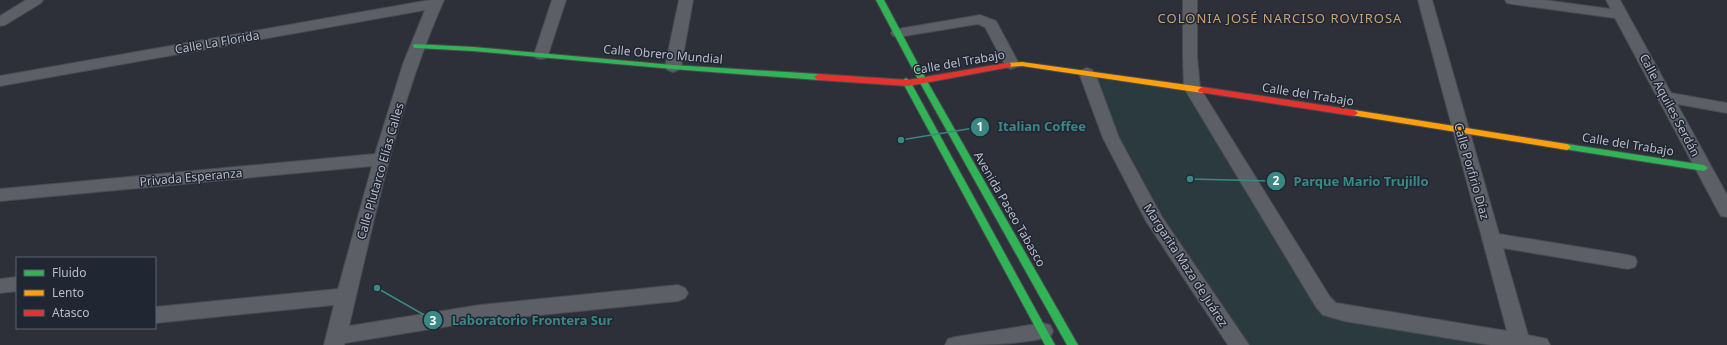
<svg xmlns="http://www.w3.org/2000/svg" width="1727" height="345" viewBox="0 0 1727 345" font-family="'Noto Sans',sans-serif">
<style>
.green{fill:#2b3a3e}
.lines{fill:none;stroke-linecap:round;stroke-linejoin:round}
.street-casing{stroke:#484b51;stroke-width:2}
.fast-casing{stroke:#484b51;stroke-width:2}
.slow-casing{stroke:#484b51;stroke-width:2}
.jam-casing{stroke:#484b51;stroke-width:2}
.street{fill:#5c5f66;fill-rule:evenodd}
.fast{fill:#30b455;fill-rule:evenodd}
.slow{fill:#ff9f0a;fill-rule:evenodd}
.jam{fill:#e5322d;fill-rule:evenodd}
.labels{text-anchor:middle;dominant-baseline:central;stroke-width:3;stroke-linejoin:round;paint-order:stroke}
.street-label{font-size:12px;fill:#b8bcc8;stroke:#202632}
.neighbourhood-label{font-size:13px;letter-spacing:1px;fill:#caa171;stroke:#202632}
.leader{fill:none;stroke:#398884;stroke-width:1.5}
.callout-dot{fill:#398884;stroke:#202632;stroke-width:1.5}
.mark-label{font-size:12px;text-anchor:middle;font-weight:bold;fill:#fff}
.callout-label{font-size:13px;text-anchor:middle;font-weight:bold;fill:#398884;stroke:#202632;stroke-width:3;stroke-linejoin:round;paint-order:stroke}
</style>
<rect width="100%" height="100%" fill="#2d3038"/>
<path class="green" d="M1087 73 1192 88 1323 302 1540 345H1238L1155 221Z"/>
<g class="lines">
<g class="street-casing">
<path id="street" d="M26 0H43L41 3 5 25 0 26V16Z
M430 0H444C398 103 375 216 349 326L480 305 678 285 685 288 688 293 685 298 678 301 480 321 345 343 344 345H324L334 305 155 323V307L338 289 372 166 0 201V189L375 154 403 64 425 10 0 86V76Z
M552 0H566L548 55 546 58 541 59 536 58 534 55Z
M679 0H693L681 67 678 70 673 72 668 70 665 67Z
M1183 0H1197V56L1200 88 1330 297 1336 303 1507 331 1418 0H1432L1499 234 1628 255 1635 257 1637 262 1635 267 1628 269 1503 248 1528 335 1547 339 1550 345H1490L1344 321 1323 315 1316 307 1184 88 1183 56Z
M1505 0H1544L1611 9 1606 0H1620L1671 93 1727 103V113L1677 104 1727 195V217L1721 216 1718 211 1615 18 1512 4 1507 3Z
M980 15 996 21 1019 64 1016 67 1011 69 1006 67 985 27 978 24 898 37 893 36 891 33 893 30 898 29Z
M1087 68 1092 70 1095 73 1119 138 1162 217 1249 345H1228L1146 221 1103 138 1079 73 1082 70Z
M17 277V291L0 293V279Z
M1043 323 1050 325 1053 331 1050 337C1017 345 980 345 945 345L948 339 955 337Z"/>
</g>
<g class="fast-casing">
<path id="fast" d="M876 0H884L927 81 1078 345H1067L919 81Z
M414 44 473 47 673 65 818 74 822 77 818 80 673 69 473 51 417 48H414L413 46Z
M906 78 910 81 1055 345H1045L902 81Z
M1567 144 1704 165 1708 168 1704 171 1564 149 1563 147Z"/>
</g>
<g class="slow-casing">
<path id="slow" d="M1022 62 1202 87 1206 90 1202 93 1022 66 1007 67 1003 65 1007 63Z
M1354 110 1567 144 1571 147 1567 150 1351 115 1350 113Z"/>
</g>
<g class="jam-casing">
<path id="jam" d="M1007 63H1010L1011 65 1010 67 908 86 818 80 814 77 818 74 908 80Z
M1202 87 1354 110 1358 113 1354 116 1199 92 1198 90Z"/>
</g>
<use href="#street" class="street"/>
<use href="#fast" class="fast"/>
<use href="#slow" class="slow"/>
<use href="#jam" class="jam"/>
</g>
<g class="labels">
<g class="street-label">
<text transform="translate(217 42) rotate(-10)">Calle La Florida</text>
<text transform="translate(663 54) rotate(5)">Calle Obrero Mundial</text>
<text transform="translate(959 62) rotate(-10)">Calle del Trabajo</text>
<text transform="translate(1308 94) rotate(9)">Calle del Trabajo</text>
<text transform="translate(1670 105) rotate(62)">Calle Aquiles Serdán</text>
<text transform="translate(1628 144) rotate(9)">Calle del Trabajo</text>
<text transform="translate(380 171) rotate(-74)">Calle Plutarco Elías Calles</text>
<text transform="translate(1472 171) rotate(74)">Calle Porfirio Díaz</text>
<text transform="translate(191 177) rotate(-5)">Privada Esperanza</text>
<text transform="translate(1010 209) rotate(60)">Avenida Paseo Tabasco</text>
<text transform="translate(1186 265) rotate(57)">Margarita Maza de Juárez</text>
</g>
<g class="neighbourhood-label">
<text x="1280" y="18">COLONIA JOSÉ NARCISO ROVIROSA</text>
</g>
</g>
<path class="leader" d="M901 140L980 127M1190 179L1276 181M377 288L433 320"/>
<g class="callout-dot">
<circle cx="901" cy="140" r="4"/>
<circle cx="1190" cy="179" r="4"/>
<circle cx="377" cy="288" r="4"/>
<circle cx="980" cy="127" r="10"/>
<circle cx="1276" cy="181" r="10"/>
<circle cx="433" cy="320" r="10"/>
</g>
<g class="mark-label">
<text x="980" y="131">1</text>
<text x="1276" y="185">2</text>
<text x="433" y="325">3</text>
</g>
<g class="callout-label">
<text x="1042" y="131">Italian Coffee</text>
<text x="1361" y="186">Parque Mario Trujillo</text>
<text x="532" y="325">Laboratorio Frontera Sur</text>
</g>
<rect x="16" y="257" width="140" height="72" fill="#202632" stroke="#5d626e"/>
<rect x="24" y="270" width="20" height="6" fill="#30b455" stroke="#5d626e"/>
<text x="52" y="277" font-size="12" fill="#b8bcc8">Fluido</text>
<rect x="24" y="290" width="20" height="6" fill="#ff9f0a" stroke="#5d626e"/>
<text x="52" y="297" font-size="12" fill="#b8bcc8">Lento</text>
<rect x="24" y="310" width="20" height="6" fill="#e5322d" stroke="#5d626e"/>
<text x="52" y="317" font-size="12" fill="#b8bcc8">Atasco</text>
</svg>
